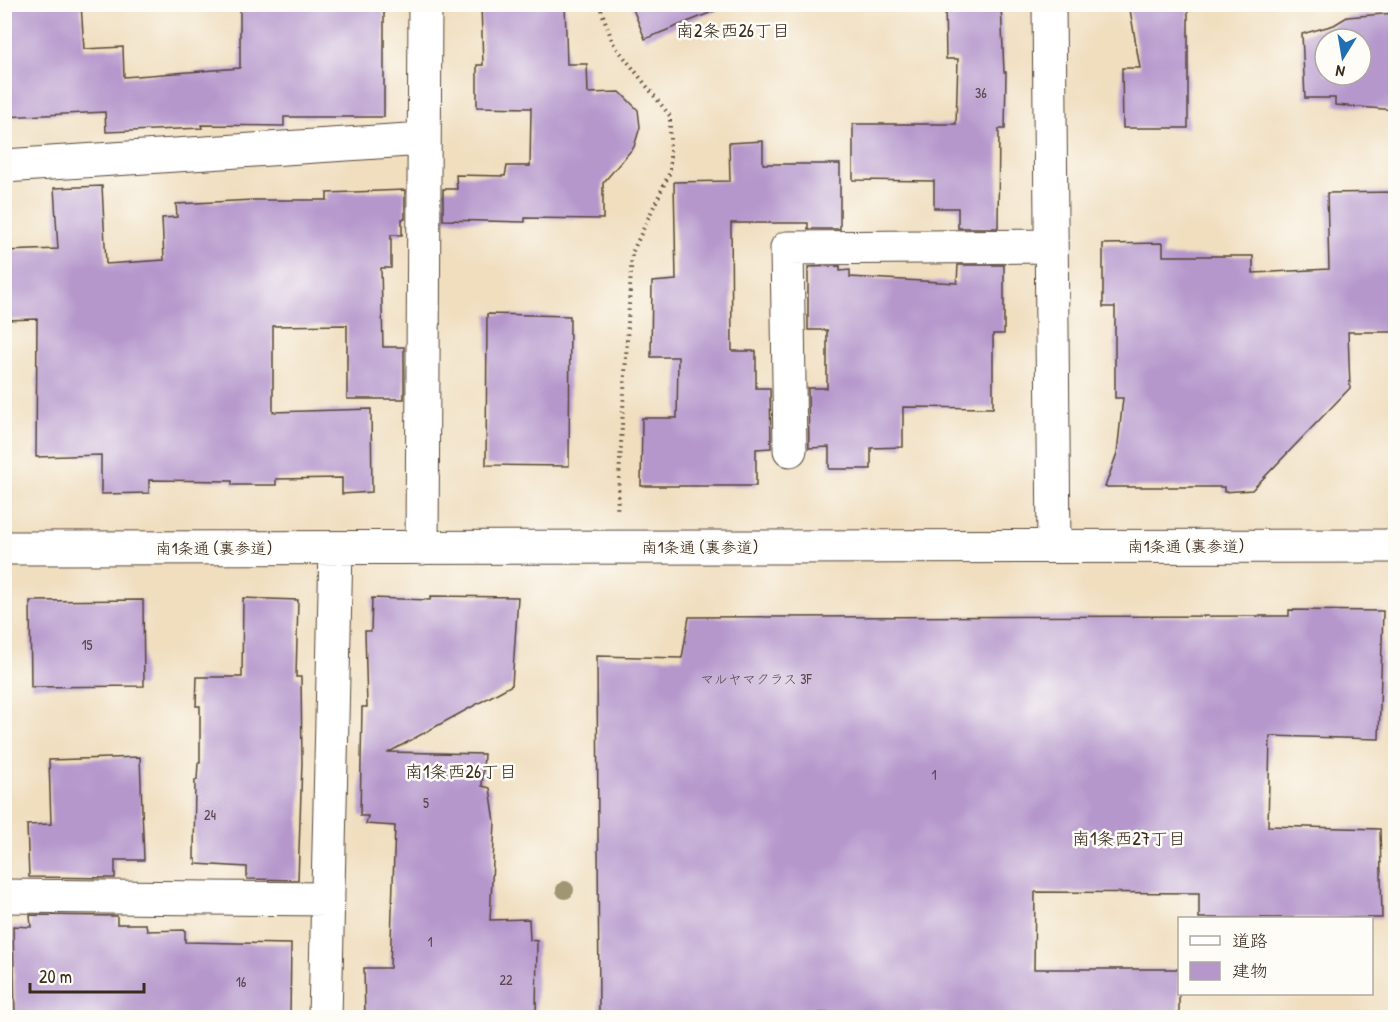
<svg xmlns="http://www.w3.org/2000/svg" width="1400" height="1022" viewBox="0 0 1400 1022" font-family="'Patrick Hand','Klee One',sans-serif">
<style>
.building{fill:#b597cc;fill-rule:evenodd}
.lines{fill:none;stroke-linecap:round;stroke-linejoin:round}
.minor-casing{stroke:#564536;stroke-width:35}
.path{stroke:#564536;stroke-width:4;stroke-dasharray:1.5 4.5;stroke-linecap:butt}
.minor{stroke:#fff;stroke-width:33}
.tree{fill:#a29573}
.labels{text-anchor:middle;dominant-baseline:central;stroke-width:5;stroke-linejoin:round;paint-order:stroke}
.number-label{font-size:14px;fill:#5a454a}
.street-label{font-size:16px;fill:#3b2a1e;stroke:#fdfcf7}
.neighbourhood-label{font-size:18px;fill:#3b2a1e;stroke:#fdfcf7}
</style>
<rect width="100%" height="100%" fill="#fdfcf7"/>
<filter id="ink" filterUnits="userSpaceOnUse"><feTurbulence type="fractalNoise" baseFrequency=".0167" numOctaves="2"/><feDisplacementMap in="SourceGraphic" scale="12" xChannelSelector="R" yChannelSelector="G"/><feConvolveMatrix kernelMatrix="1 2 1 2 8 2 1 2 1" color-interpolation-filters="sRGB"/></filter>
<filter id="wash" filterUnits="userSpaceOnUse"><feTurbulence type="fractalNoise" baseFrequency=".008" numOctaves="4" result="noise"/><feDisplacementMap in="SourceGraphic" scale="24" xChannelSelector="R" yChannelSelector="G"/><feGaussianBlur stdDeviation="1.35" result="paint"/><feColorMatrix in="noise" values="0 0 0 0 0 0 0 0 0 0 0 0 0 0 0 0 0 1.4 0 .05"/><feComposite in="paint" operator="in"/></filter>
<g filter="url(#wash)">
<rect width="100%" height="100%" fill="#f0debf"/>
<g id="blocks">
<path class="building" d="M4 4H81L84 49 123 47 124 77 240 68V4H384V117H284V126L201 125 202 128 106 132 105 112 4 117Z
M481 4H565L567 64H587L588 93 620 92 638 110 640 127 634 147 603 183V219L525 218V222L443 220V189H457L456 175 505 176 507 166H530L531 108 477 107V65H483Z
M631 4H727V6L645 39Z
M945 4H1001L1004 72H1006L1005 129H999L998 228H958V208H934V181L853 180V124H956L958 59H946Z
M1129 4H1188V128H1123L1122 68H1140Z
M1395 13V110L1335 105V98H1305L1302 34 1334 25 1347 17ZM1325 39H1361V75H1325Z
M763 141V164H840V229H808V223H731L732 351H756V388H770L771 448 756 449V486H641L642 418H677L678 357H651L652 282 676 280 674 182 730 181 729 143Z
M102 186 106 264 164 260 162 218 177 217 176 204 253 200H327V193L405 190V219H402V235H391V268H381L383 347H404V399H347V325L273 326V412L371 409 372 492 342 494V478L276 479V485H232V481L149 480V493L101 494V455L36 457 37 319 4 320V251L58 249 54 188Z
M1395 192V332H1348L1350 388 1252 490 1224 492V487H1105L1117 453 1123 398H1115V307H1103V244L1163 243V256H1253V273L1329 269 1327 193Z
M958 265H1004V334H993V408L903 407V447L871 448V469H829V447L809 448 808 388H827V330H808V267L840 266V271L850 270V277L957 283Z
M487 314 570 316 569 466 486 465Z
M431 596 518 597 512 685 389 752 484 754 482 786 490 788 495 822 490 920 529 919 530 940 537 941 536 1017H365L364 968H390L395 826 366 824 368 816H360L362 707H367L365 631H371L372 598 430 600Z
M243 598 298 600 296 677H301L302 762 298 880 247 879V867L196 864V859H194L195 780H197L198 763H200V706H196L197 677H242Z
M143 600 144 686 31 687 30 601Z
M1289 610 1383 611 1379 739 1270 736 1268 826 1380 829 1382 918H1199V893L1035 892 1034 969H1179V1017H949V1014L820 1013V1017H599L597 656 682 658 689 617 1289 616Z
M140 757 144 860H115V878L29 877 27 825 51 824 49 760Z
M30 915 117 916V924H146L147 931 185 930V942L291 944 290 1017H15L13 926 31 927Z"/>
</g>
</g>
<g filter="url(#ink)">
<use href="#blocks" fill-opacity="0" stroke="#564536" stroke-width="1.5"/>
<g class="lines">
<g class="minor-casing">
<path id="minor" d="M1049 4 1054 546
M4 166 424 139
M790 450 787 248 1051 246
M4 548 1396 546
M422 548 425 4
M4 896 328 899
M325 1018 336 548"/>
</g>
<path class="path" d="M599 4 613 43 670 116V172L632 253 617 513"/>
<use href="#minor" class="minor"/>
</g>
<circle class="tree" cx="565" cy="890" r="9"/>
</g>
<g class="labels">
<g class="number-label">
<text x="981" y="92">36</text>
<text x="87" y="644">15</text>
<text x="756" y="678">マルヤマクラス 3F</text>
<text x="934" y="774">1</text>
<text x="426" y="802">5</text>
<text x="210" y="814">24</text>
<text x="430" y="941">1</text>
<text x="506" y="979">22</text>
<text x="241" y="981">16</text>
</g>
<g class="street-label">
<text x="1186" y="546">南1条通 (裏参道)</text>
<text x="700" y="547">南1条通 (裏参道)</text>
<text x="214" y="548">南1条通 (裏参道)</text>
</g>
<g class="neighbourhood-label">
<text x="733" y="30">南2条西26丁目</text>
<text x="461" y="771">南1条西26丁目</text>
<text x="1129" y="838">南1条西27丁目</text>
</g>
</g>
<rect width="1400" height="1022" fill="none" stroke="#fdfcf7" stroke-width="24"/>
<rect x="1178" y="917" width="195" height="78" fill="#fdfcf7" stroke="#afa8a0" stroke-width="1.5"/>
<rect x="1190" y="936" width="30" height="9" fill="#ffffff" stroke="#afa8a0" stroke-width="1.5"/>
<text x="1232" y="947" font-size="18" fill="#3b2a1e">道路</text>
<rect x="1190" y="962" width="30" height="18" fill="#b597cc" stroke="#afa8a0" stroke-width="1.5"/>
<text x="1232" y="977" font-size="18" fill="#3b2a1e">建物</text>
<g transform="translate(1343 57) rotate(191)"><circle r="28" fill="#fdfcf7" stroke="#afa8a0" stroke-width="1.5"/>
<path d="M0-4.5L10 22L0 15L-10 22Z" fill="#1f6fb2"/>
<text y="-9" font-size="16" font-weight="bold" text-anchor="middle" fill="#3b2a1e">N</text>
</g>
<path d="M30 983v9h114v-9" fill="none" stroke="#3b2a1e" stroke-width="3"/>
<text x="39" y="983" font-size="18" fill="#3b2a1e" stroke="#fdfcf7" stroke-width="4.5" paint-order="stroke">20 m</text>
</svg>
